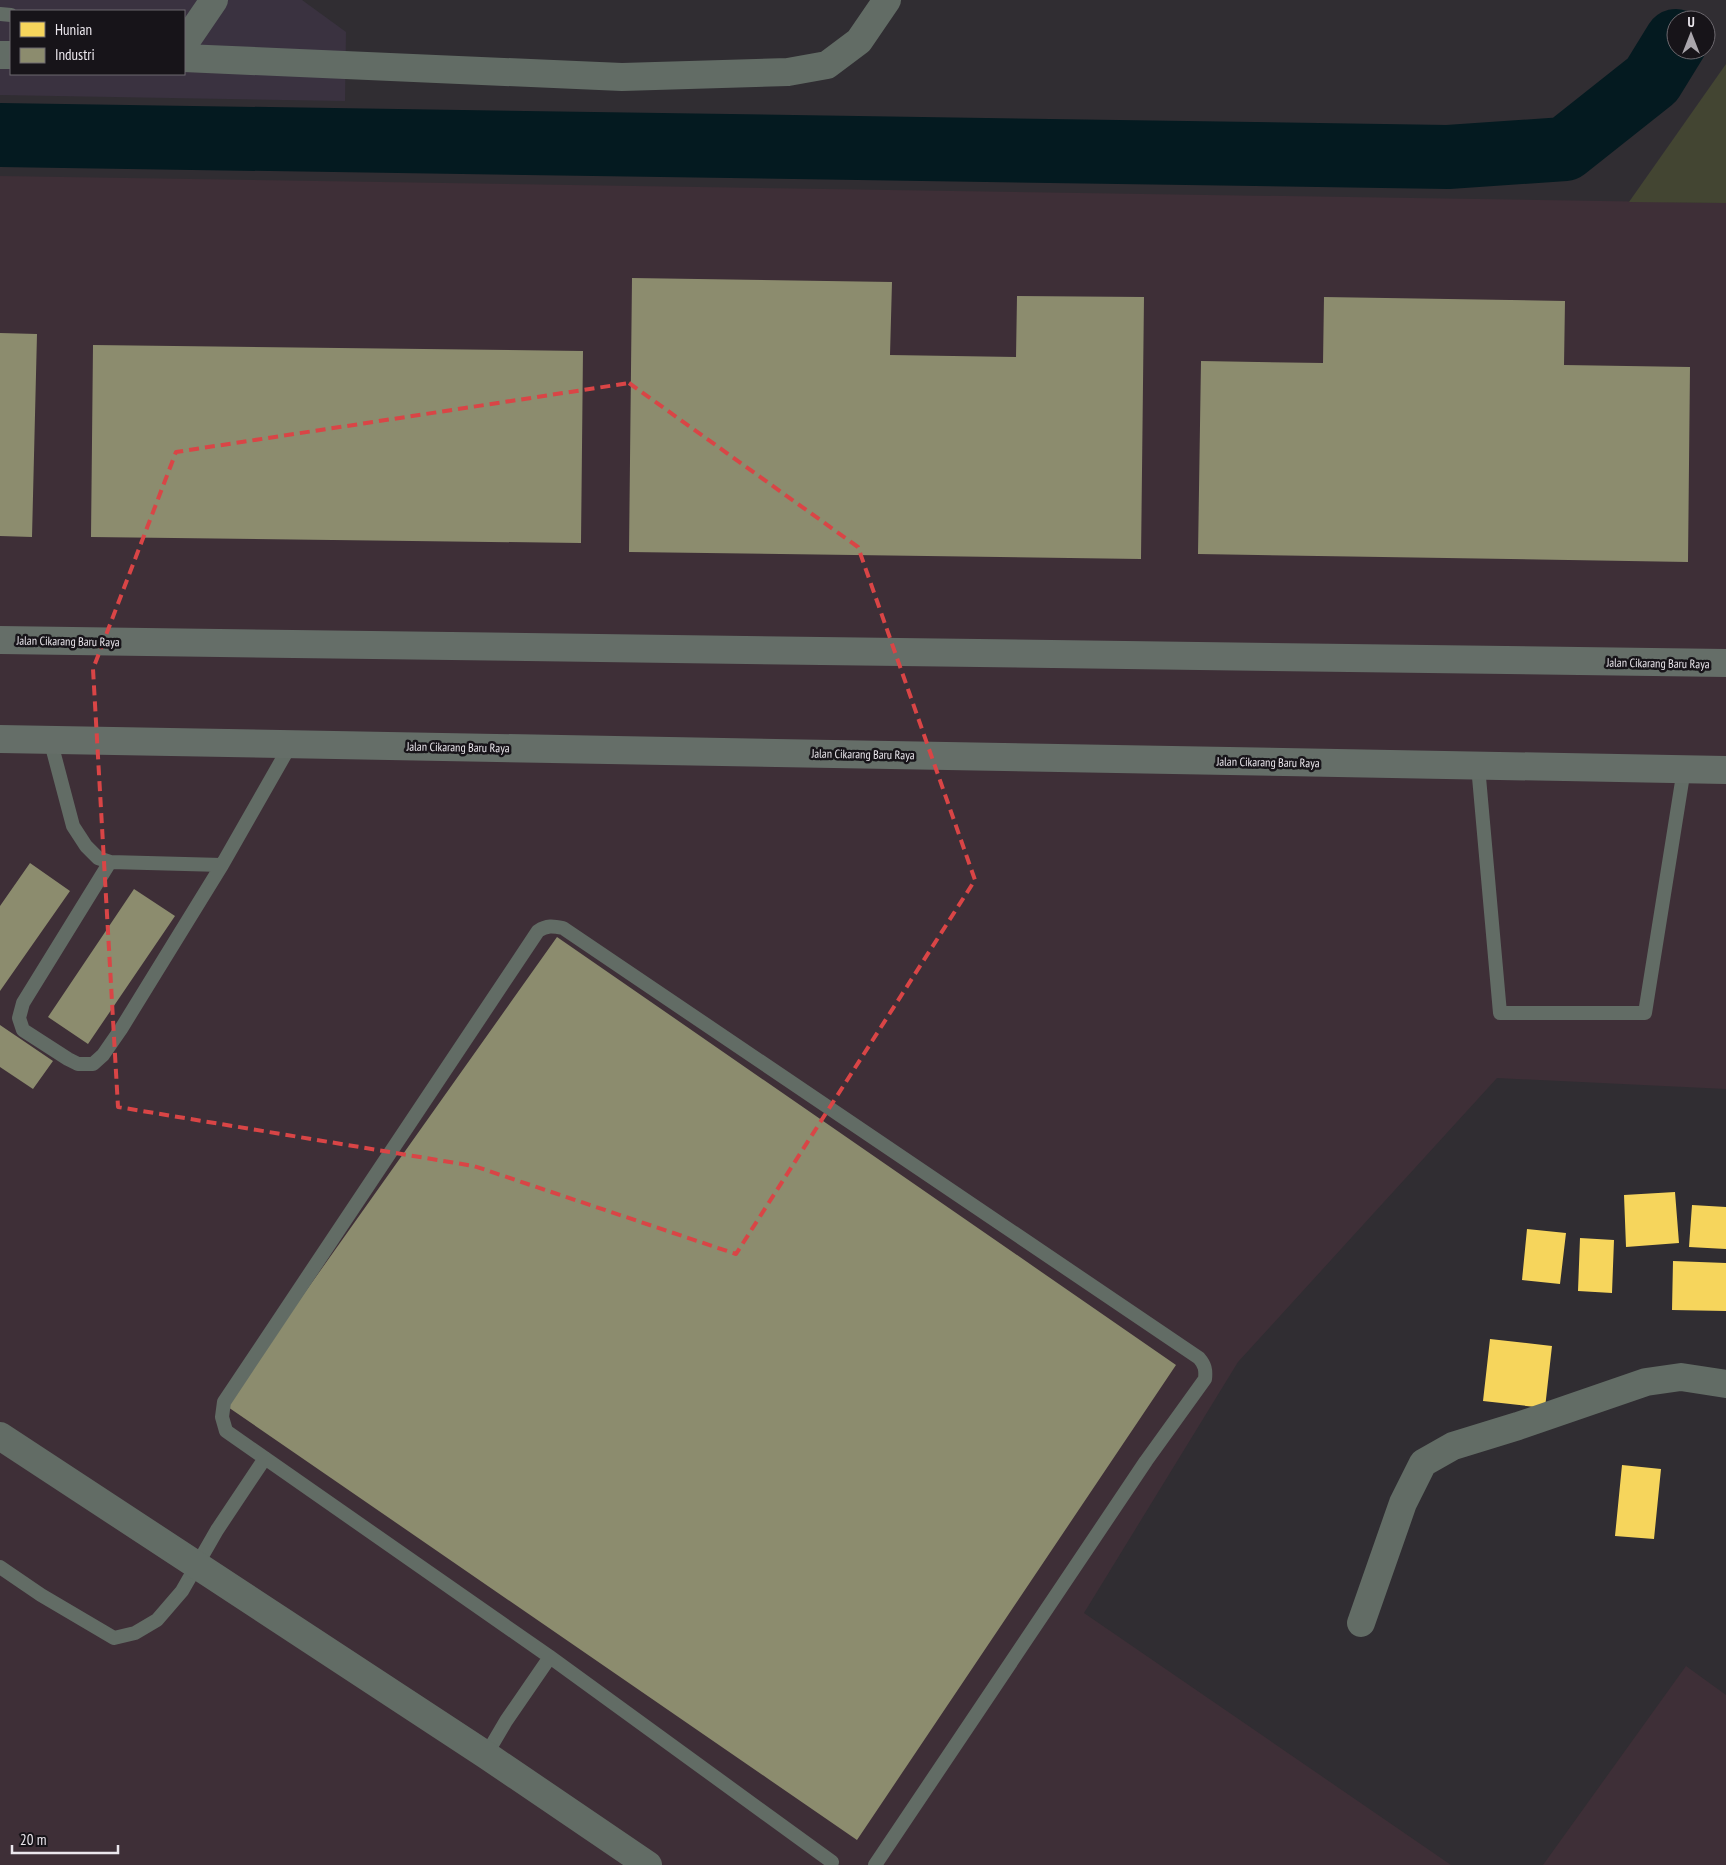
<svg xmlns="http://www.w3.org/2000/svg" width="1726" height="1865" viewBox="0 0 1726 1865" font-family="'PT Sans Narrow',sans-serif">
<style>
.built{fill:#3a3240;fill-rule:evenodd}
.industrial{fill:#3e2f37}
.green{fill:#434532}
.homes{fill:#f6d55c}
.industry{fill:#8c8c6e}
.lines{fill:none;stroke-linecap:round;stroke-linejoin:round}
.river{stroke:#041a20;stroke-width:64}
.service{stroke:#626c65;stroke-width:14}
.minor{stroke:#626c65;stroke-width:28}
.secondary{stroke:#656e68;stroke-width:28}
.marked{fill:none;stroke:#d94546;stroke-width:4;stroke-dasharray:10 6;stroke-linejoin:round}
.labels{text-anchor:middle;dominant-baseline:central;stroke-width:5;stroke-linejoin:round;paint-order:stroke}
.street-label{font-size:12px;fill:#ebe7ed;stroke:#171419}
</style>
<rect width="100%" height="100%" fill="#302d32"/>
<path class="built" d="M0 0H302L346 32 345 101 0 95ZM11 11H184V74H11Z"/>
<path class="industrial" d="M0 176 1726 203V1089L1497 1078 1238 1362 1084 1613 1451 1865H0Z
M1686 1666 1726 1695V1865H1543Z"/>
<path class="green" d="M1726 64V203L1629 202Z"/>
<path class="homes" d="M1675 1192 1679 1243 1626 1247 1624 1195Z
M1692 1205 1726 1207V1249L1689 1247Z
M1527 1229 1566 1233 1560 1284 1522 1280Z
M1580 1238 1614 1240 1612 1293 1578 1291Z
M1673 1261 1726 1263V1311L1672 1310Z
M1490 1339 1552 1346 1545 1408 1483 1401Z
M1622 1465 1661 1469 1654 1539 1615 1536Z"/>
<path class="industry" d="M632 278 892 282 890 355 1016 357 1017 296 1144 297 1141 559 629 552Z
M1324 297 1565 301 1564 365 1690 367 1688 562 1198 554 1201 361 1323 363Z
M0 333 37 334 32 537 0 536Z
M93 345 583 351 581 543 91 537Z
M30 863 70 891 0 991V906Z
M134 889 175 916 88 1044 48 1017Z
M557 937 1176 1365 857 1840 225 1405Z
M0 1025 53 1061 33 1089 0 1067Z"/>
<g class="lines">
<path class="river" d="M0 135 1448 157 1565 149 1652 80 1676 41"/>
<path class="service" d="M0 14 11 15
M50 739 73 826 86 846 98 858 110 862 222 865
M1478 766 1500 1013H1645L1684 769
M110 862 23 1003 19 1018 23 1030 68 1059 78 1064H93L103 1055 121 1029 222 865 291 744
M0 1567 41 1595 114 1638 135 1633 157 1620 182 1591 217 1530 265 1458
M486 1755 506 1721 550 1657
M832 1862 550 1657 226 1431 222 1417 224 1402 538 931C547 925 553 926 563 928L1199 1358C1205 1365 1206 1370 1205 1379L1146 1461 875 1865"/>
<path class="minor" d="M184 44 214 0
M0 55H11
M184 58 622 77 788 72 827 65 859 41 887 0
M0 1436 486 1755 648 1865
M1361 1623 1403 1503 1423 1463 1453 1446 1518 1426 1646 1382 1681 1377 1726 1384"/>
<path class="secondary" d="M0 640 1726 663
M0 739 1726 770"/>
</g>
<path class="marked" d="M629 383 858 547 975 880 736 1254 474 1166 118 1107 93 669 176 452Z"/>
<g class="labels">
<g class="street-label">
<text transform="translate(68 641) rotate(1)">Jalan Cikarang Baru Raya</text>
<text transform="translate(1658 663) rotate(1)">Jalan Cikarang Baru Raya</text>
<text transform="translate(458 747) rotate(1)">Jalan Cikarang Baru Raya</text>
<text transform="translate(863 754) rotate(1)">Jalan Cikarang Baru Raya</text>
<text transform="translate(1268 762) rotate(1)">Jalan Cikarang Baru Raya</text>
</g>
</g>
<rect x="10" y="10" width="175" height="65" fill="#171419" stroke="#6c686e"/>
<rect x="20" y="22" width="25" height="15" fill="#f6d55c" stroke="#6c686e"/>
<text x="55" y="35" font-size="15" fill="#ebe7ed">Hunian</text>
<rect x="20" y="48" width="25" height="15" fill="#8c8c6e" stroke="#6c686e"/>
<text x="55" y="60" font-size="15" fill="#ebe7ed">Industri</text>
<g transform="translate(1691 35)"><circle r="24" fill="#171419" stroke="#6c686e"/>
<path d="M0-4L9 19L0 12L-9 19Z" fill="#aaa6ac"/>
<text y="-8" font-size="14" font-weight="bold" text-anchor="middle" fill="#ebe7ed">U</text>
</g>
<path d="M12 1845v8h106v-8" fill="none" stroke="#ebe7ed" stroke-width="2.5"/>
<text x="20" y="1845" font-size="15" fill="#ebe7ed" stroke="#171419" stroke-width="4" paint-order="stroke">20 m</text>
</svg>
